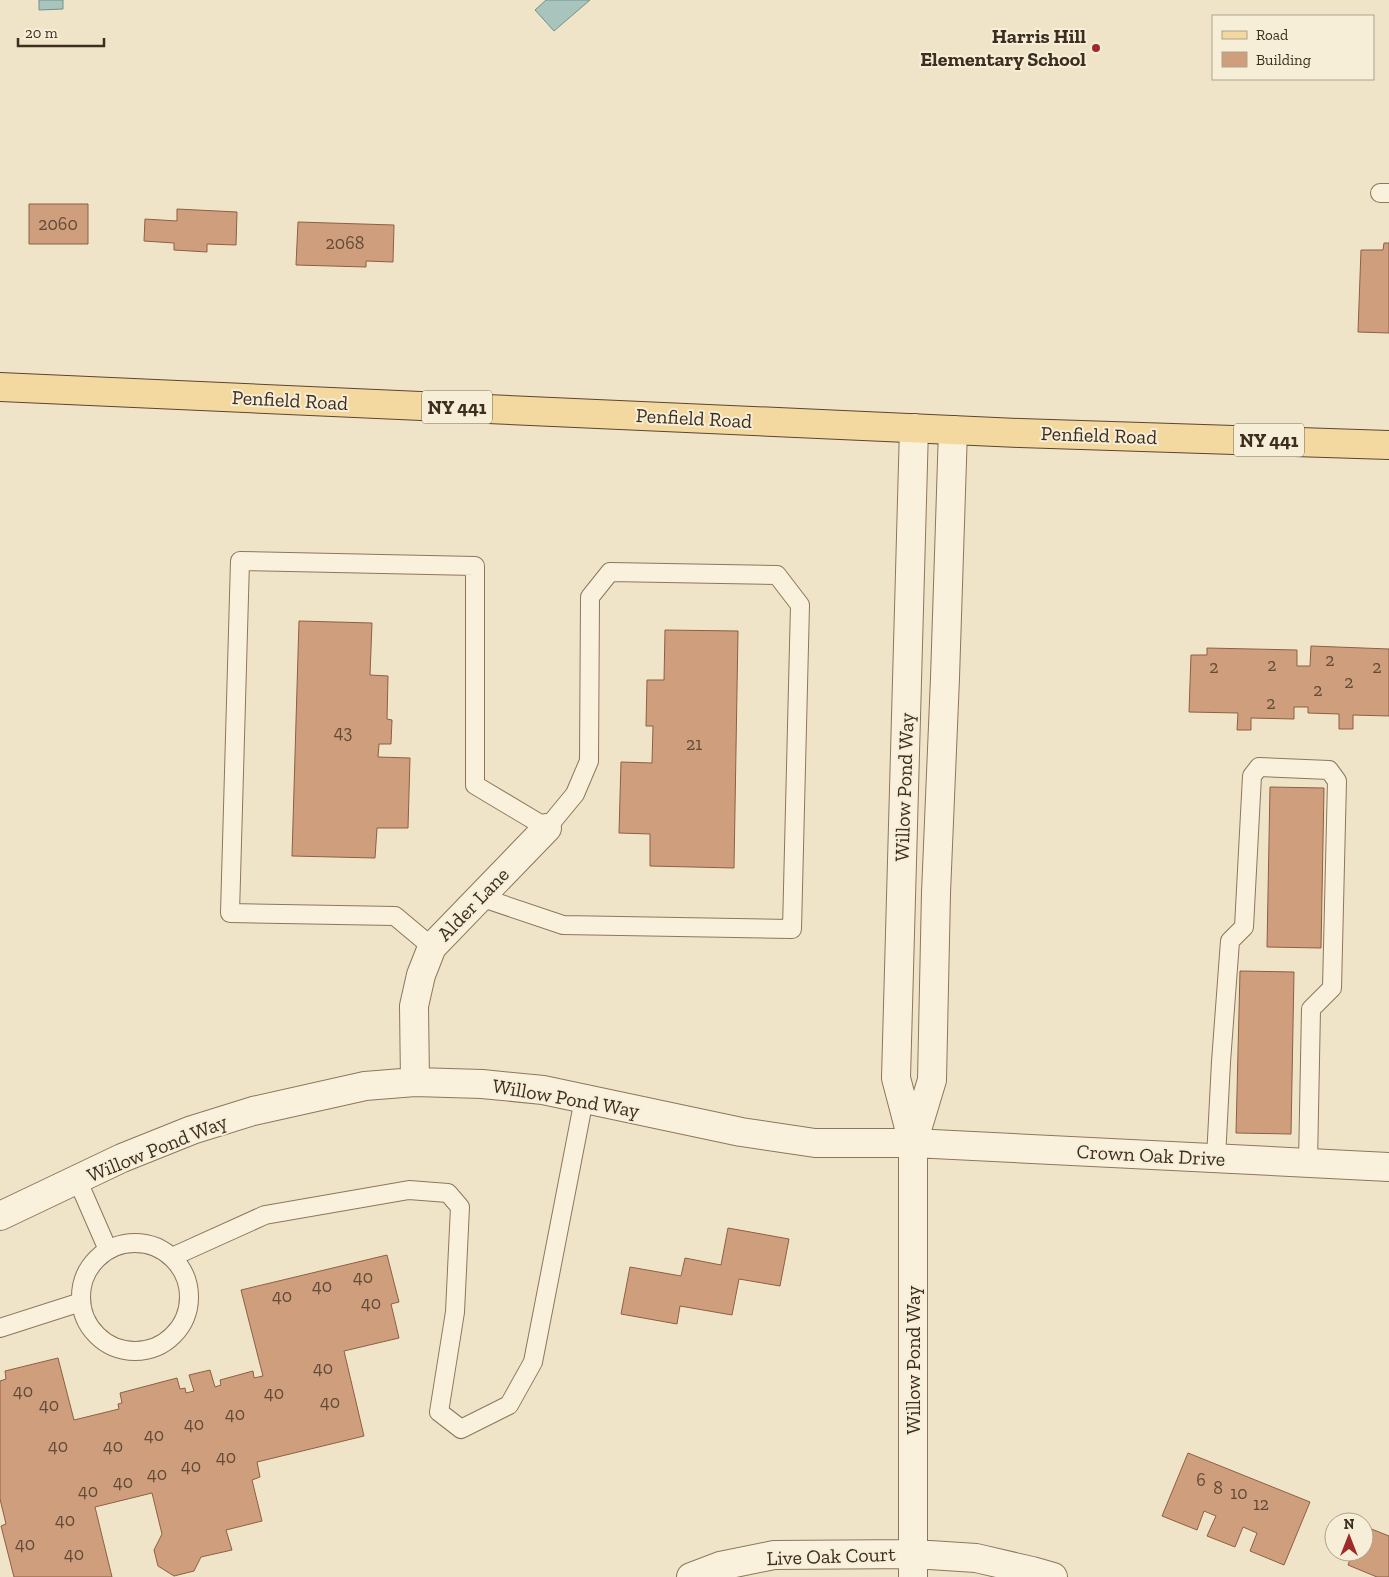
<svg xmlns="http://www.w3.org/2000/svg" width="1389" height="1577" viewBox="0 0 1389 1577" font-family="'Zilla Slab',serif">
<style>
.water{fill:#a9c4bc;stroke:#6f938a}
.building{fill:#cf9f7d;stroke:#8d5f41}
.lines{fill:none;stroke-linecap:round;stroke-linejoin:round}
.lane-casing{stroke:#8d765c;stroke-width:20}
.street-casing{stroke:#8d765c;stroke-width:30}
.primary-casing{stroke:#5b4430;stroke-width:30}
.lane{stroke:#faf1dc;stroke-width:18}
.street{stroke:#faf1dc;stroke-width:28}
.primary{stroke:#f3d9a0;stroke-width:28}
.poi-dot{fill:#9e2a2b;stroke:#f7eed8;stroke-width:2}
.labels{text-anchor:middle;dominant-baseline:central;stroke-width:4;stroke-linejoin:round;paint-order:stroke}
.number-label{font-size:18px;fill:#624a37}
.shield{fill:#f7eed8;stroke:#756857;stroke-width:1}
.shield-label{font-size:19px;font-weight:bold;fill:#3d2e20}
.poi-label{font-size:20px;font-weight:bold;fill:#3d2e20;stroke:#f7eed8;text-anchor:end}
.street-label{font-size:20px;fill:#3d2e20;stroke:#f7eed8}
</style>
<rect width="100%" height="100%" fill="#f0e4c8"/>
<path class="water" d="M39 0H63V9L39 10Z
M546 0H590L554 31 535 10Z"/>
<path class="building" d="M29 204H88V244H29Z
M177 209 237 212 236 245 207 244V252L174 250V243L144 241 145 219 177 221Z
M298 222 394 225 393 262 366 261V267L296 265Z
M1384 243H1389V333L1358 332 1361 250H1383Z
M299 621 372 623 370 675 388 676 387 719 392 720 391 744H379L378 757 410 758 408 828H377L375 858 292 856Z
M665 630 738 631 734 868 650 866V834L619 833 621 762 652 763 653 726H646L647 680H664Z
M1311 646 1389 649V716L1353 715V729H1339V714L1308 713V707H1294V719L1251 718V730H1237L1238 713 1189 712 1191 655H1207V648L1297 650V666H1310Z
M1270 787 1324 788 1321 948 1267 947Z
M1240 971 1294 972 1291 1134 1236 1133Z
M728 1228 789 1239 780 1286 739 1279 732 1315 680 1306 677 1324 621 1314 630 1267 681 1276 685 1258 721 1265Z
M387 1255 399 1302 391 1304 399 1338 344 1351 364 1436 257 1462 260 1477 252 1480 262 1521 226 1530 232 1550 201 1557 194 1571 174 1576 158 1566 154 1550 162 1534 152 1493 95 1507 112 1577H14L1 1526 6 1524 0 1499V1381L6 1379 5 1371 58 1358 74 1420 119 1409 118 1404 122 1403 120 1393 177 1378 180 1389 185 1388 186 1393 194 1391 189 1375 210 1370 215 1387 221 1385 220 1380 253 1371 254 1378 263 1376 241 1290Z
M1188 1453 1310 1502 1284 1565 1250 1551 1257 1533 1243 1527 1235 1547 1207 1536 1216 1516 1204 1511 1197 1530 1162 1516Z
M1364 1526 1389 1536V1577H1377L1348 1565 1353 1552H1364Z"/>
<g class="lines">
<g class="lane-casing">
<path id="lane" d="M1380 193H1389
M432 947 395 916 230 913 240 561 475 566V785L547 828 575 794 589 761 590 597 610 572 777 575 800 605 792 929 563 925 480 897
M1216 1158 1221 1062 1230 941 1244 927 1252 776 1259 767 1329 770 1337 781 1332 988 1311 1009 1308 1163
M77 1179 108 1250
M81 1297a54 54 0 1 1 108 0a54 54 0 1 1-108 0Z
M172 1257 265 1215 409 1190 448 1193 460 1207 455 1312 439 1412 461 1429 509 1405 533 1362 584 1099
M0 1328 81 1302"/>
</g>
<g class="street-casing">
<path id="street" d="M415 1082 414 1006 421 975 432 947 547 828
M913 1143 932 1080 936 893 945 678 953 430
M0 1216 122 1158 192 1130 253 1111 365 1086 415 1082 482 1084 543 1090 741 1132 815 1143H913L1389 1167
M691 1577 720 1566 774 1555 914 1554 976 1558 1032 1571 1053 1577
M913 1577V1143L896 1078 914 428"/>
</g>
<g class="primary-casing">
<path id="primary" d="M0 387 1020 433 1389 445"/>
</g>
<use href="#lane" class="lane"/>
<use href="#street" class="street"/>
<use href="#primary" class="primary"/>
</g>
<circle class="poi-dot" cx="1096" cy="48" r="5"/>
<g class="labels">
<g class="number-label">
<text x="58" y="224">2060</text>
<text x="345" y="243">2068</text>
<text x="1330" y="660">2</text>
<text x="1272" y="665">2</text>
<text x="1214" y="667">2</text>
<text x="1377" y="667">2</text>
<text x="1349" y="682">2</text>
<text x="1318" y="690">2</text>
<text x="1271" y="703">2</text>
<text x="343" y="732">43</text>
<text x="694" y="744">21</text>
<text x="363" y="1277">40</text>
<text x="322" y="1286">40</text>
<text x="282" y="1296">40</text>
<text x="371" y="1303">40</text>
<text x="323" y="1368">40</text>
<text x="23" y="1391">40</text>
<text x="274" y="1393">40</text>
<text x="330" y="1402">40</text>
<text x="49" y="1405">40</text>
<text x="235" y="1414">40</text>
<text x="194" y="1424">40</text>
<text x="154" y="1435">40</text>
<text x="58" y="1446">40</text>
<text x="113" y="1446">40</text>
<text x="226" y="1457">40</text>
<text x="191" y="1466">40</text>
<text x="157" y="1474">40</text>
<text x="1201" y="1480">6</text>
<text x="123" y="1482">40</text>
<text x="1218" y="1488">8</text>
<text x="88" y="1491">40</text>
<text x="1239" y="1493">10</text>
<text x="1261" y="1504">12</text>
<text x="65" y="1520">40</text>
<text x="25" y="1544">40</text>
<text x="74" y="1554">40</text>
</g>
<g class="shield">
<rect x="422" y="390.5" width="70" height="33" rx="4"/>
<rect x="1234" y="423.5" width="70" height="33" rx="4"/>
</g>
<g class="shield-label">
<text x="457" y="407">NY 441</text>
<text x="1269" y="440">NY 441</text>
</g>
<g class="poi-label">
<text x="1086" y="36">Harris Hill<tspan x="1086" dy="23">Elementary School</tspan></text>
</g>
<g class="street-label">
<text transform="translate(290 400) rotate(3)">Penfield Road</text>
<text transform="translate(694 418) rotate(3)">Penfield Road</text>
<text transform="translate(1099 435) rotate(2)">Penfield Road</text>
<text transform="translate(904 787) rotate(-88)">Willow Pond Way</text>
<text transform="translate(473 904) rotate(-46)">Alder Lane</text>
<text transform="translate(566 1098) rotate(10)">Willow Pond Way</text>
<text transform="translate(157 1148) rotate(-22)">Willow Pond Way</text>
<text transform="translate(1151 1155) rotate(3)">Crown Oak Drive</text>
<text transform="translate(913 1360) rotate(-90)">Willow Pond Way</text>
<text transform="translate(831 1556) rotate(-2)">Live Oak Court</text>
</g>
</g>
<rect x="1212" y="15" width="162" height="65" fill="#f7eed8" stroke="#ada18e"/>
<rect x="1222" y="31" width="25" height="8" fill="#f3d9a0" stroke="#ada18e"/>
<text x="1256" y="40" font-size="15" fill="#3d2e20">Road</text>
<rect x="1222" y="52" width="25" height="15" fill="#cf9f7d" stroke="#ada18e"/>
<text x="1256" y="65" font-size="15" fill="#3d2e20">Building</text>
<g transform="translate(1349 1537)"><circle r="24" fill="#f7eed8" stroke="#ada18e"/>
<path d="M0-4L9 19L0 12L-9 19Z" fill="#9e2a2b"/>
<text y="-8" font-size="14" font-weight="bold" text-anchor="middle" fill="#3d2e20">N</text>
</g>
<path d="M18 38v8h86v-8" fill="none" stroke="#3d2e20" stroke-width="2.5"/>
<text x="25" y="38" font-size="15" fill="#3d2e20" stroke="#f7eed8" stroke-width="4" paint-order="stroke">20 m</text>
</svg>
